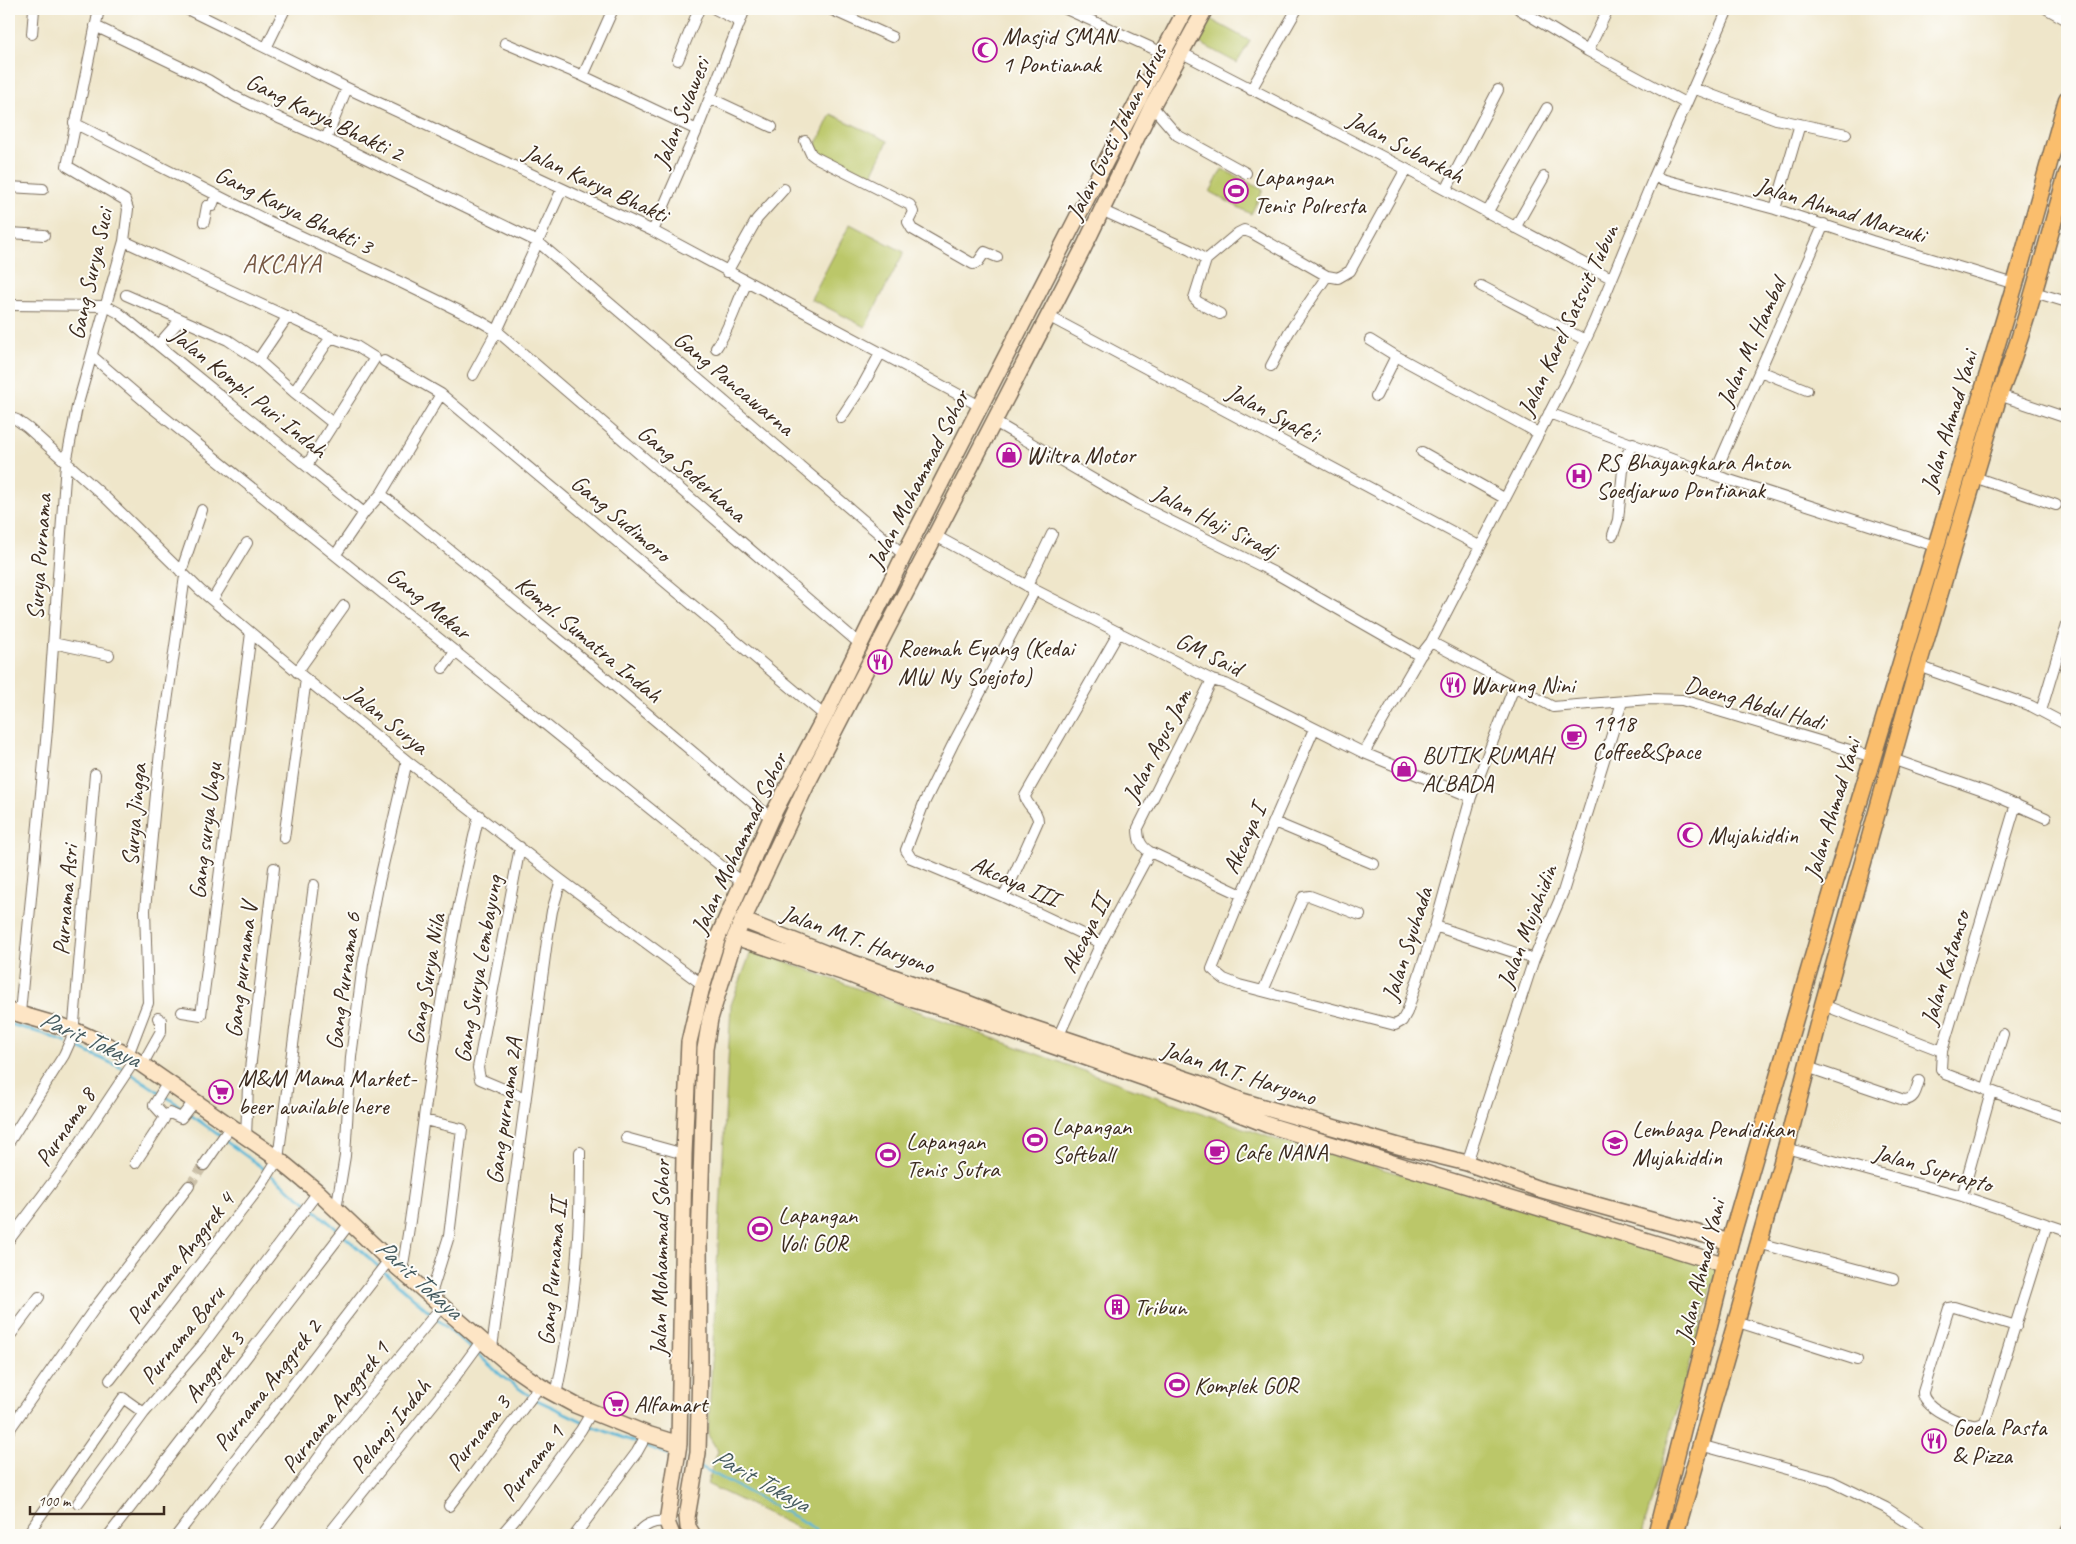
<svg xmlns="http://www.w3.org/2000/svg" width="2076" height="1544" viewBox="0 0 2076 1544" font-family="Caveat,sans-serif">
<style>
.green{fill:#bbc769;stroke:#7b7844}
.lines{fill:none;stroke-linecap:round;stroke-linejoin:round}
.stream{stroke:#59b7d8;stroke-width:2.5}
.street-tunnel{stroke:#cbc0a8;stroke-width:10;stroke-dasharray:10 5;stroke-linecap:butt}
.street-casing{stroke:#7a6c5a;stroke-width:12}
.secondary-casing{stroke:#7a6c5a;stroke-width:18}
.primary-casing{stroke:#7a6c5a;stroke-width:19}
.street{stroke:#fff;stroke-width:10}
.secondary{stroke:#fde5c5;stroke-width:15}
.primary{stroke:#fabe6d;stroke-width:16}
.labels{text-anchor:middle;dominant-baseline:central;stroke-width:4;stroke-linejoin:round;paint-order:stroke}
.poi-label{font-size:24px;fill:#3b2a1e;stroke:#fdfcf7;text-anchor:start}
.street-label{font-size:24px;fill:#3b2a1e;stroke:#fdfcf7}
.water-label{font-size:25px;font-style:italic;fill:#465b5f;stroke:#fdfcf7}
.quarter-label{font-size:26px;letter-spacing:1px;fill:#765742;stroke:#fdfcf7}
</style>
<rect width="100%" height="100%" fill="#fdfcf7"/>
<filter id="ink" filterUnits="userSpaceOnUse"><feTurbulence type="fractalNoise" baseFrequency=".02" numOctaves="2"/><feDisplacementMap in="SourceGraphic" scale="10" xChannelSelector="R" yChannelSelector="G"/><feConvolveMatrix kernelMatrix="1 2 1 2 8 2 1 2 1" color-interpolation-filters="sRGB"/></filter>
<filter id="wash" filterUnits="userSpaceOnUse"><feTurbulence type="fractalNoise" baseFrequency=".0096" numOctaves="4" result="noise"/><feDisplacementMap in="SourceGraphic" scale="20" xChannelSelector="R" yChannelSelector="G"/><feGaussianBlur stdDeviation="1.12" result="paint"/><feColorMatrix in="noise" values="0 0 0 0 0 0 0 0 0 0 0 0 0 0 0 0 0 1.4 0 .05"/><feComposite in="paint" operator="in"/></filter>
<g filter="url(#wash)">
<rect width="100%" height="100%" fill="#efe6ca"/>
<path class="green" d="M1208 18 1250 41 1237 63 1196 41Z
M831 114 888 141 870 179 813 152Z
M1222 169 1263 190 1251 214 1210 192Z
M850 224 904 252 865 327 811 299Z
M752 949 928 1015 1280 1141 1719 1261 1642 1535H812L707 1484 718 1451 708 1435 731 1005Z"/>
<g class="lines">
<path class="stream" d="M9 1024 44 1034 67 1043
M72 1045 126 1070
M130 1073 159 1092
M164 1095 184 1109
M188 1113 220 1136
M224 1140 268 1172
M272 1176 307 1203
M311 1207 339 1231
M343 1235 380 1268
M384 1272 432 1314
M436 1318 471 1349
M476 1353 504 1378 530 1396
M535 1399 584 1422
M589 1425 640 1444
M645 1446 673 1456
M701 1467 806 1523 822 1535"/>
</g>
</g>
<g filter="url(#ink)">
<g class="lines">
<path class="street-tunnel" d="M189 1186 204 1165"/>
<g class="street-casing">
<path id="street" d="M187 9 347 88 653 231 980 406
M715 9 740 22
M830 9 892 37
M1066 9 1163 53
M1519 9 1588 51 1685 103
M2047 9 2067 20
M95 26 208 80 236 97 281 119 326 139 538 242 904 555
M32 34 34 9
M505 43 583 76 697 130
M266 48 285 9
M1588 51 1608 9
M1182 53 1406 169 1611 278
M678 60 699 9
M583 76 613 9
M1693 88 1776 119 1846 134
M1251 90 1297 9
M710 98 772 127
M1152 106 1177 135 1246 173
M74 123 266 220 400 282 480 321 497 331 861 645
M326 139 347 88
M805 141 811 154 815 157 910 205 913 212 908 222 912 229 973 264 978 262 985 252 997 257
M1654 177 1775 209 1872 241 2015 284
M9 187 43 189
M1446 190 1498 90
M1775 209 1800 124
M1101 210 1190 250 1206 260 1238 233 1244 230 1252 233 1327 276 1338 278 1350 271 1406 169
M1487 213 1547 108
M204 222 207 206H212L216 195
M1515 228 1544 177
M653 231 697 130 745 9
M9 233 44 235
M124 241 331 337 356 346 375 358 307 465
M1206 260 1194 298 1198 302 1220 314
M727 272 757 219 784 189
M1481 286 1585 340
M2034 292 2067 302
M126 295 228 340 258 360 294 392 334 424
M9 305 106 306 119 313 364 513
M1048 316 1479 546
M1370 340 1396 356
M159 344 180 320
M716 348C730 328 736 304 747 282
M92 356 149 405 741 882
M258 360 288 316
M384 361 441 394 825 716
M1271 366 1289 332 1327 276
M1760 371 1807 390
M473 375 497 331 562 189
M294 392 331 337
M1999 395 2067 418
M1376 396 1396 356 1538 433
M1549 413 1714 475 1935 546
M9 417 17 420 28 428 106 498 200 590 306 679 407 761 561 880 703 985
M841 418 863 385 880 354
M993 421 1136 504 1275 573 1420 656
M1422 452 1504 498
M1714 475 1824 224
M1974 477 2056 505
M381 494 572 650 771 818
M934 535 1035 590 1212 680 1226 684 1364 753 1471 797
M1613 535 1618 520 1624 460 1633 443
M336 554 364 513 381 494 441 394
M181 572 202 510
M1027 586 1052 534
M1035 590 953 744 924 803 906 850 911 858 1004 897 1101 943
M213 599 247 543
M1431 642 1553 707 1649 699 1682 700 1873 757
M53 643 109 655
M1918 666 2031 706 2067 725
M443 668 456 651
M297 672 344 606
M1212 680 1138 828C1138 839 1140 846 1150 852L1242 895
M2041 711 2067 624
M1314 729 1242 895 1212 969 1224 979 1239 985 1395 1025 1402 1021 1407 1012 1435 926 1471 797 1514 687
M1364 753 1420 656 1431 642 1570 373 1594 322 1654 177 1728 9
M1892 759 1989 793 2046 818
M1274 822 1374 864
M284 838 306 679
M520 847 478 1068 480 1079 525 1098
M1004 897 1038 821C1038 810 1026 806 1025 796L1119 632
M1435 926 1534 959
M1263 991 1303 897 1310 896 1360 915
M1823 1005 1942 1051 2016 804
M182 1012 201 1015 251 633
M20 1013 47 730 66 463 77 407 124 241 128 209 125 200 67 166 99 9
M1059 1035 1101 943 1150 852
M1942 1051 1941 1069 1945 1074 2067 1119
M128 1055 148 1003 145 910 160 751 185 576
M142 1065 161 1031V1020L158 1018
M1807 1067 1904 1100C1915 1100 1916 1090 1919 1081
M1986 1090 2003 1034
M164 1116 170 1113 181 1118 195 1100
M424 1120 462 1129 449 1236 431 1294
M246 1137 248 1086 274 868
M626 1138 684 1154
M9 1142 64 1055 73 1035 95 774
M1786 1148 1962 1196 2067 1231
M135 1163 164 1119V1116L154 1105 168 1082
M1467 1163 1534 959 1563 892 1622 702
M204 1165 231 1126
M1962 1196 1991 1092
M336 1210 345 1156 351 1057 363 964 378 887 407 761
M9 1240 61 1171 135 1060
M1758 1243 1893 1279
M402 1270C414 1205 420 1140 430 1075 442 988 458 901 479 815
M1735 1321 1857 1360
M2016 1326 1954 1307 1949 1308 1923 1392C1922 1407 1960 1424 1974 1425 1978 1426 1981 1424 1985 1422L2047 1224
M9 1337 39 1297
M492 1348 547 941 552 911 561 880
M110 1380 263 1183 278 1159 314 885
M556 1395C564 1356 571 1318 575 1278 579 1236 580 1194 580 1152
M9 1430 97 1305 189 1186
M1700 1445 1831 1481 1886 1508 1927 1535
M78 1503 144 1413 205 1342 318 1192
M449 1506 540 1386
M27 1535 123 1398 144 1413
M109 1535 350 1223
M177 1535 389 1260
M262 1535 336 1434 443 1305
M328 1535 452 1381 482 1340
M501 1535 520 1513 581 1430 591 1413
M575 1535 637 1452 647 1434
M636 1535C645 1525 653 1520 667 1522
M2065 1535 2067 1529"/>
</g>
<g class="secondary-casing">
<path id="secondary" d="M742 920 825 953 962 1001 1024 1025 1198 1083 1242 1101 1402 1147 1467 1163 1539 1189 1730 1242
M735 937 848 974 911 999 959 1013 1184 1092 1268 1125 1726 1265
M9 1011 74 1030 128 1055 278 1159 318 1192 389 1260 511 1366 540 1386 575 1405 647 1434 679 1444
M672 1535 667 1522 679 1444 684 1154 689 1042 701 991 718 937 771 818 825 716 904 555 1106 161 1186 9
M693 1535 688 1527 687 1517 698 1453 700 1365 699 1244 705 1049 710 1019 735 937 807 784 1083 249 1152 106 1205 9"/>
</g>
<g class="primary-casing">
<path id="primary" d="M1656 1535 1730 1242 1826 912 2015 284 2067 99
M1675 1535 1786 1148 1823 1005 1918 666 1999 395C2028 323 2045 248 2067 174"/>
</g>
<use href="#street" class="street"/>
<use href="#secondary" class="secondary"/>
<use href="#primary" class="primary"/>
</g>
</g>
<defs>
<g id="mosque-ring" transform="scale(1.25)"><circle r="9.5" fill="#fdfcf7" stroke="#b5179e" stroke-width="1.5"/><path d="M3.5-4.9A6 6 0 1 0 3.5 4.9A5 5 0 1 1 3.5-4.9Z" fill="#b5179e"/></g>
<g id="stadium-ring" transform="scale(1.25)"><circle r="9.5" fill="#fdfcf7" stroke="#b5179e" stroke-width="1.5"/><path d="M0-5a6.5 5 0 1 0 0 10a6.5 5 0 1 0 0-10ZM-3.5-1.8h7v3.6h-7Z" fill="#b5179e"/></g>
<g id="shop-ring" transform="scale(1.25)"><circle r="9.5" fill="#fdfcf7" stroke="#b5179e" stroke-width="1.5"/><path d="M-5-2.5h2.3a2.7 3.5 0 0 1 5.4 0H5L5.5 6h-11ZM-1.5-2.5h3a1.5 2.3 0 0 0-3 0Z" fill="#b5179e"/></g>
<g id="hospital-ring" transform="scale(1.25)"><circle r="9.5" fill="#fdfcf7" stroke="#b5179e" stroke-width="1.5"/><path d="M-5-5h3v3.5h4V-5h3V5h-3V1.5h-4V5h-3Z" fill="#b5179e"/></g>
<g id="restaurant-ring" transform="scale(1.25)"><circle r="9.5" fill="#fdfcf7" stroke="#b5179e" stroke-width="1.5"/><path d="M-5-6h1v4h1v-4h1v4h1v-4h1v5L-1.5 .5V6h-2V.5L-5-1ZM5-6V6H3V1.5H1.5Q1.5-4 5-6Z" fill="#b5179e"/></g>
<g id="cafe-ring" transform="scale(1.25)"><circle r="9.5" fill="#fdfcf7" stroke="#b5179e" stroke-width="1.5"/><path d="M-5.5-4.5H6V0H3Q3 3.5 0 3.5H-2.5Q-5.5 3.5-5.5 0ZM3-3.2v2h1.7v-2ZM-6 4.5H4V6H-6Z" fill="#b5179e"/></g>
<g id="supermarket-ring" transform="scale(1.25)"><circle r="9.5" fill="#fdfcf7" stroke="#b5179e" stroke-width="1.5"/><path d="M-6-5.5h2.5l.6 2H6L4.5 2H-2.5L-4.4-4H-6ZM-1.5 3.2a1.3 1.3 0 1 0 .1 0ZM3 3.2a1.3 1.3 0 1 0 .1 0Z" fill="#b5179e"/></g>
<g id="school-ring" transform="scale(1.25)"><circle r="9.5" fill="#fdfcf7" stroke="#b5179e" stroke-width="1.5"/><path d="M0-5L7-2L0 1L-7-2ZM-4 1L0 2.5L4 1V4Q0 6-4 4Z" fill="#b5179e"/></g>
<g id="building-ring" transform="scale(1.25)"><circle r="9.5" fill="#fdfcf7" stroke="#b5179e" stroke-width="1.5"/><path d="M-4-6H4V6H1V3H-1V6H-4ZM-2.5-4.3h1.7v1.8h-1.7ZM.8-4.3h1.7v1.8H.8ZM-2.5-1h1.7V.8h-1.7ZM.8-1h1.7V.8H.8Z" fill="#b5179e"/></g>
</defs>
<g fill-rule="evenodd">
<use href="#mosque-ring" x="985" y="50"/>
<use href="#stadium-ring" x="1236" y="191"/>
<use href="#shop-ring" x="1009" y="455"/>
<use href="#hospital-ring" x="1579" y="476"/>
<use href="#restaurant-ring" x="880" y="662"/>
<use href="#restaurant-ring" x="1453" y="685"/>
<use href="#cafe-ring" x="1574" y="737"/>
<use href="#shop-ring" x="1404" y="769"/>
<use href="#mosque-ring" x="1690" y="835"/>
<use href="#supermarket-ring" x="221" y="1092"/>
<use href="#stadium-ring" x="1035" y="1140"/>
<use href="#school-ring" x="1615" y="1143"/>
<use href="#cafe-ring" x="1217" y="1152"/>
<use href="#stadium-ring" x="888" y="1155"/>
<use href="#stadium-ring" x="760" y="1229"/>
<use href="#building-ring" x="1117" y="1307"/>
<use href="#stadium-ring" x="1177" y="1385"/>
<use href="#supermarket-ring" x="616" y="1404"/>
<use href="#restaurant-ring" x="1934" y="1441"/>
</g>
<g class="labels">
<g class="poi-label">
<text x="1002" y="36">Masjid SMAN<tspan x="1002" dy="28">1 Pontianak</tspan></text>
<text x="1254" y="177">Lapangan<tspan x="1254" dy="28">Tenis Polresta</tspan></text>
<text x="1026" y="455">Wiltra Motor</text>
<text x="1596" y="462">RS Bhayangkara Anton<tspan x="1596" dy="28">Soedjarwo Pontianak</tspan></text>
<text x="898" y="648">Roemah Eyang (Kedai<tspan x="898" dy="28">MW Ny Soejoto)</tspan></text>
<text x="1470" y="685">Warung Nini</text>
<text x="1592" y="723">1918<tspan x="1592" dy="28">Coffee&amp;Space</tspan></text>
<text x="1422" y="755">BUTIK RUMAH<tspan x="1422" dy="28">ALBADA</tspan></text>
<text x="1708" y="835">Mujahiddin</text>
<text x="238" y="1078">M&amp;M Mama Market-<tspan x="238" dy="28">beer available here</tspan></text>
<text x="1052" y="1126">Lapangan<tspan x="1052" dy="28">Softball</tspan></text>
<text x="1632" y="1129">Lembaga Pendidikan<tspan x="1632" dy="28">Mujahiddin</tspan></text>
<text x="906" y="1141">Lapangan<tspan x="906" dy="28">Tenis Sutra</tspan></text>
<text x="1234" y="1152">Cafe NANA</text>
<text x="778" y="1215">Lapangan<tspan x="778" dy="28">Voli GOR</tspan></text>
<text x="1134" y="1307">Tribun</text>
<text x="1194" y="1385">Komplek GOR</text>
<text x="634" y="1404">Alfamart</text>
<text x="1952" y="1427">Goela Pasta<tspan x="1952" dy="28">&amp; Pizza</tspan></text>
</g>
<g class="street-label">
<text transform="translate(681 113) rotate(-68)">Jalan Sulawesi</text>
<text transform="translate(325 117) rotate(26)">Gang Karya Bhakti 2</text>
<text transform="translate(1116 132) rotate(-63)">Jalan Gusti Johan Idrus</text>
<text transform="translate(1406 147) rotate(28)">Jalan Subarkah</text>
<text transform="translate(596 183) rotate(25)">Jalan Karya Bhakti</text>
<text transform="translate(294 210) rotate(26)">Gang Karya Bhakti 3</text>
<text transform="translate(1841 210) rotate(17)">Jalan Ahmad Marzuki</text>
<text transform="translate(90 274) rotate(-77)">Gang Surya Suci</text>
<text transform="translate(1568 320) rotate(-65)">Jalan Karel Satsuit Tubun</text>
<text transform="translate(1751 342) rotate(-66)">Jalan M. Hambal</text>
<text transform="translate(734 383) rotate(40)">Gang Pancawarna</text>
<text transform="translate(249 392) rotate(39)">Jalan Kompl. Puri Indah</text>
<text transform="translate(1273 413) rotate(28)">Jalan Syafe'i</text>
<text transform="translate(1949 421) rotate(-73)">Jalan Ahmad Yani</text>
<text transform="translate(692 473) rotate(41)">Gang Sederhana</text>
<text transform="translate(918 479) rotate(-63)">Jalan Mohammad Sohor</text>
<text transform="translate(621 518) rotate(40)">Gang Sudimoro</text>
<text transform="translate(1215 521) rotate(27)">Jalan Haji Siradj</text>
<text transform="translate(39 557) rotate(-86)">Surya Purnama</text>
<text transform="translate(429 603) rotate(39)">Gang Mekar</text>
<text transform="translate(589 639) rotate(40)">Kompl. Sumatra Indah</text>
<text transform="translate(1209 654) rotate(26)">GM Said</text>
<text transform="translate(1755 703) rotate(16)">Daeng Abdul Hadi</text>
<text transform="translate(388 719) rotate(39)">Jalan Surya</text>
<text transform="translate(1157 745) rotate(-63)">Jalan Agus Jam</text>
<text transform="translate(1832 809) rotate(-73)">Jalan Ahmad Yani</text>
<text transform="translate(134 815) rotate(-85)">Surya Jingga</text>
<text transform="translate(205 831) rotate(-83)">Gang surya Ungu</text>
<text transform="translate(1244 839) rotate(-66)">Akcaya I</text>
<text transform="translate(739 843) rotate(-65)">Jalan Mohammad Sohor</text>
<text transform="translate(1015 881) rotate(24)">Akcaya III</text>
<text transform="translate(65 900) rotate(-85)">Purnama Asri</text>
<text transform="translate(1527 926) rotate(-69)">Jalan Mujahidin</text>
<text transform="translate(1085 934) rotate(-64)">Akcaya II</text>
<text transform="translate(858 939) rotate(20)">Jalan M.T. Haryono</text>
<text transform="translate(1407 944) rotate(-72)">Jalan Syuhada</text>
<text transform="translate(1945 968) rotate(-73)">Jalan Katamso</text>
<text transform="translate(478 969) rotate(-80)">Gang Surya Lembayung</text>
<text transform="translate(241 970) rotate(-83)">Gang purnama V</text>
<text transform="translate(426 979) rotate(-80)">Gang Surya Nila</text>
<text transform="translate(343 981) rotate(-82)">Gang Purnama 6</text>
<text transform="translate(1239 1073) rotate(18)">Jalan M.T. Haryono</text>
<text transform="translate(504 1111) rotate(-82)">Gang purnama 2A</text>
<text transform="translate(65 1127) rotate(-56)">Purnama 8</text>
<text transform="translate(1933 1168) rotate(16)">Jalan Suprapto</text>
<text transform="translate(180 1258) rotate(-52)">Purnama Anggrek 4</text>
<text transform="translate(660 1258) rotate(-89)">Jalan Mohammad Sohor</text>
<text transform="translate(1700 1271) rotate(-76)">Jalan Ahmad Yani</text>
<text transform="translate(552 1272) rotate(-85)">Gang Purnama II</text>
<text transform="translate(182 1335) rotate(-51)">Purnama Baru</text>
<text transform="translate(214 1367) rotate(-52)">Anggrek 3</text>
<text transform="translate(267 1385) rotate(-52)">Purnama Anggrek 2</text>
<text transform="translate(335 1407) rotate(-52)">Purnama Anggrek 1</text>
<text transform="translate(390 1426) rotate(-51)">Pelangi Indah</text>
<text transform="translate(478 1433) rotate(-52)">Purnama 3</text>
<text transform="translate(532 1463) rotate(-53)">Purnama 1</text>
</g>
<g class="water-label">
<text transform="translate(90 1039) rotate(24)">Parit Tokaya</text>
<text transform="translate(419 1279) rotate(42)">Parit Tokaya</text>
<text transform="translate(761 1480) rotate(29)">Parit Tokaya</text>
</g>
<g class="quarter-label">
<text x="282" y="263">AKCAYA</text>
</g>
</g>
<rect width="2076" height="1544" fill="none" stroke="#fdfcf7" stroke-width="30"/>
<path d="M30 1506v8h134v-8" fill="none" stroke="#3b2a1e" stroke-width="2.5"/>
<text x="38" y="1506" font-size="15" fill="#3b2a1e" stroke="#fdfcf7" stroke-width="4" paint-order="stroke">100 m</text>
</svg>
